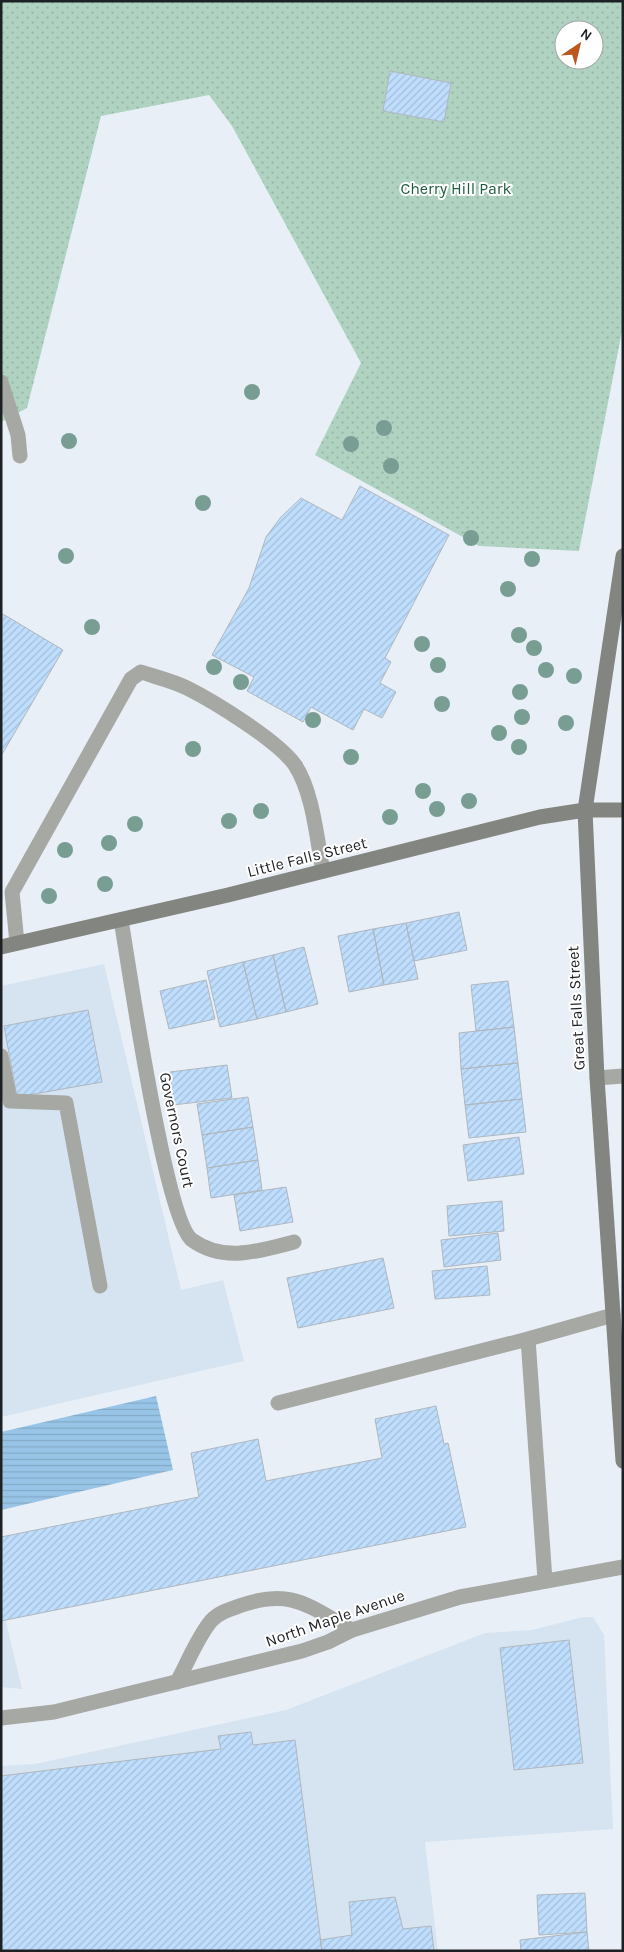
<svg xmlns="http://www.w3.org/2000/svg" width="624" height="1952" viewBox="0 0 624 1952" font-family="Karla,sans-serif">
<style>
.built{fill:#d6e3f0}
.park{fill:url(#park-dots);fill-rule:evenodd}
.water{fill:url(#water-rules)}
.building{fill:url(#building-hatch);stroke:#afb7be}
.lines{fill:none;stroke-linecap:round;stroke-linejoin:round}
.lane{stroke:#a6a8a4;stroke-width:15}
.street{stroke:#a6a8a4;stroke-width:15}
.secondary{stroke:#838580;stroke-width:15}
.tree{fill:#789e93}
.labels{text-anchor:middle;dominant-baseline:central;stroke-width:4;stroke-linejoin:round;paint-order:stroke}
.park-label{font-size:16px;fill:#1d5c42;stroke:#fff}
.street-label{font-size:16px;fill:#1e2124;stroke:#fff}
</style>
<defs>
<pattern id="park-dots" width="8" height="8" patternUnits="userSpaceOnUse" patternTransform="scale(1.25)"><rect width="8" height="8" fill="#afd3c0"/><path d="M2 2h.1M6 6h.1" fill="none" stroke="#96b5a5" stroke-width="1.8" stroke-linecap="round"/></pattern>
<pattern id="water-rules" width="6" height="5" patternUnits="userSpaceOnUse" patternTransform="scale(1.25)"><rect width="6" height="5" fill="#98c5e7"/><path d="M0 2.5h6" fill="none" stroke="#83a9c6"/></pattern>
<pattern id="building-hatch" width="6" height="6" patternUnits="userSpaceOnUse" patternTransform="scale(1.25)"><rect width="6" height="6" fill="#bfdefd"/><path d="M-1 1l2-2M0 6l6-6M5 7l2-2" fill="none" stroke="#a4bed9"/></pattern>
</defs>
<rect width="100%" height="100%" fill="#e8eff7"/>
<path class="built" d="M104 964 181 1290 223 1280 244 1361 1 1417V986Z
M1 1601 22 1689 1 1687Z
M583 1617H593L604 1635 613 1829 425 1842 438 1951H1V1766L35 1764 286 1710 485 1633 532 1630Z"/>
<path class="park" d="M1 1H623V326L579 551 479 546 315 455 361 363 232 126 209 95 101 116 27 408 1 422ZM564 30H594V60H564Z"/>
<path class="water" d="M156 1396 173 1470 1 1510V1432Z"/>
<path class="building" d="M390 71 451 83 444 122 383 111Z
M360 486 449 535 385 658 391 662 380 683 396 692 382 718 364 709 353 730 311 707 303 722 247 691 254 677 212 655 249 588 266 537 281 517 301 498 342 520Z
M3 614 63 650 1 756V617Z
M459 912 467 950 414 961 406 923Z
M406 923 418 979 384 985 373 929Z
M373 929 384 985 349 992 338 936Z
M304 947 318 1004 286 1012 273 955Z
M273 955 286 1012 257 1019 243 962Z
M243 962 257 1019 220 1027 207 971Z
M206 980 215 1019 169 1029 160 991Z
M508 981 514 1027 476 1031 471 985Z
M88 1010 102 1082 17 1097 4 1026Z
M514 1027 518 1063 461 1069 459 1033Z
M518 1063 522 1099 465 1105 461 1069Z
M227 1065 232 1098 173 1105 170 1072Z
M248 1097 253 1127 202 1135 197 1104Z
M522 1099 526 1132 469 1138 465 1105Z
M253 1127 258 1160 207 1168 202 1135Z
M519 1137 524 1174 468 1181 463 1145Z
M258 1160 262 1190 211 1198 207 1168Z
M286 1187 293 1222 240 1231 234 1195Z
M502 1201 504 1231 449 1236 447 1206Z
M498 1233 501 1260 444 1267 441 1240Z
M383 1258 394 1308 298 1328 287 1278Z
M487 1266 490 1295 435 1299 432 1271Z
M436 1406 444 1444 448 1443 466 1527 1 1621V1537L199 1497 191 1453 258 1439 266 1481 382 1458 375 1419Z
M569 1640 583 1763 514 1770 500 1648Z
M251 1732 253 1745 295 1740 322 1951H1V1776L221 1749 218 1736Z
M585 1893 587 1932 539 1935 537 1895Z
M395 1897 403 1929 431 1926 434 1951H322L320 1940 352 1935 349 1902Z
M587 1932 589 1951H521L520 1940Z"/>
<g class="lines">
<path class="lane" d="M1 382 18 435 20 456
M17 943 12 892 131 679 141 672C156 677 173 681 187 688 215 702 278 741 295 765 313 792 317 840 323 871
M1 1056 10 1101 66 1103 100 1286
M278 1403 528 1339
M545 1580 528 1339 613 1315
M177 1682C188 1662 197 1638 211 1621 219 1612 231 1609 242 1605 293 1588 309 1607 352 1630"/>
<path class="street" d="M121 920C129 966 165 1220 192 1240 224 1263 259 1251 294 1242
M597 1078 623 1076
M1 1718 54 1712 302 1651 328 1642 352 1630 460 1597 623 1567"/>
<path class="secondary" d="M623 556 585 810 597 1078 623 1461
M1 947 228 895 540 817 585 810H623"/>
</g>
<g class="tree">
<circle cx="252" cy="392" r="8"/>
<circle cx="384" cy="428" r="8"/>
<circle cx="69" cy="441" r="8"/>
<circle cx="351" cy="444" r="8"/>
<circle cx="391" cy="466" r="8"/>
<circle cx="203" cy="503" r="8"/>
<circle cx="471" cy="538" r="8"/>
<circle cx="66" cy="556" r="8"/>
<circle cx="532" cy="559" r="8"/>
<circle cx="508" cy="589" r="8"/>
<circle cx="92" cy="627" r="8"/>
<circle cx="519" cy="635" r="8"/>
<circle cx="422" cy="644" r="8"/>
<circle cx="534" cy="648" r="8"/>
<circle cx="438" cy="665" r="8"/>
<circle cx="214" cy="667" r="8"/>
<circle cx="546" cy="670" r="8"/>
<circle cx="574" cy="676" r="8"/>
<circle cx="241" cy="682" r="8"/>
<circle cx="520" cy="692" r="8"/>
<circle cx="442" cy="704" r="8"/>
<circle cx="522" cy="717" r="8"/>
<circle cx="313" cy="720" r="8"/>
<circle cx="566" cy="723" r="8"/>
<circle cx="499" cy="733" r="8"/>
<circle cx="519" cy="747" r="8"/>
<circle cx="193" cy="749" r="8"/>
<circle cx="351" cy="757" r="8"/>
<circle cx="423" cy="791" r="8"/>
<circle cx="469" cy="801" r="8"/>
<circle cx="437" cy="809" r="8"/>
<circle cx="261" cy="811" r="8"/>
<circle cx="390" cy="817" r="8"/>
<circle cx="229" cy="821" r="8"/>
<circle cx="135" cy="824" r="8"/>
<circle cx="109" cy="843" r="8"/>
<circle cx="65" cy="850" r="8"/>
<circle cx="105" cy="884" r="8"/>
<circle cx="49" cy="896" r="8"/>
</g>
<g class="labels">
<g class="park-label">
<text x="456" y="188">Cherry Hill Park</text>
</g>
<g class="street-label">
<text transform="translate(307 857) rotate(-14)">Little Falls Street</text>
<text transform="translate(576 1008) rotate(-93)">Great Falls Street</text>
<text transform="translate(177 1130) rotate(78)">Governors Court</text>
<text transform="translate(335 1618) rotate(-19)">North Maple Avenue</text>
</g>
</g>
<rect width="624" height="1952" fill="none" stroke="#1e2124" stroke-width="5"/>
<g transform="translate(579 45) rotate(35)"><circle r="24" fill="#ffffff" stroke="#a5a6a7"/>
<path d="M0-4L9 19L0 12L-9 19Z" fill="#bb581f"/>
<text y="-8" font-size="14" font-weight="bold" text-anchor="middle" fill="#1e2124">N</text>
</g>
</svg>
